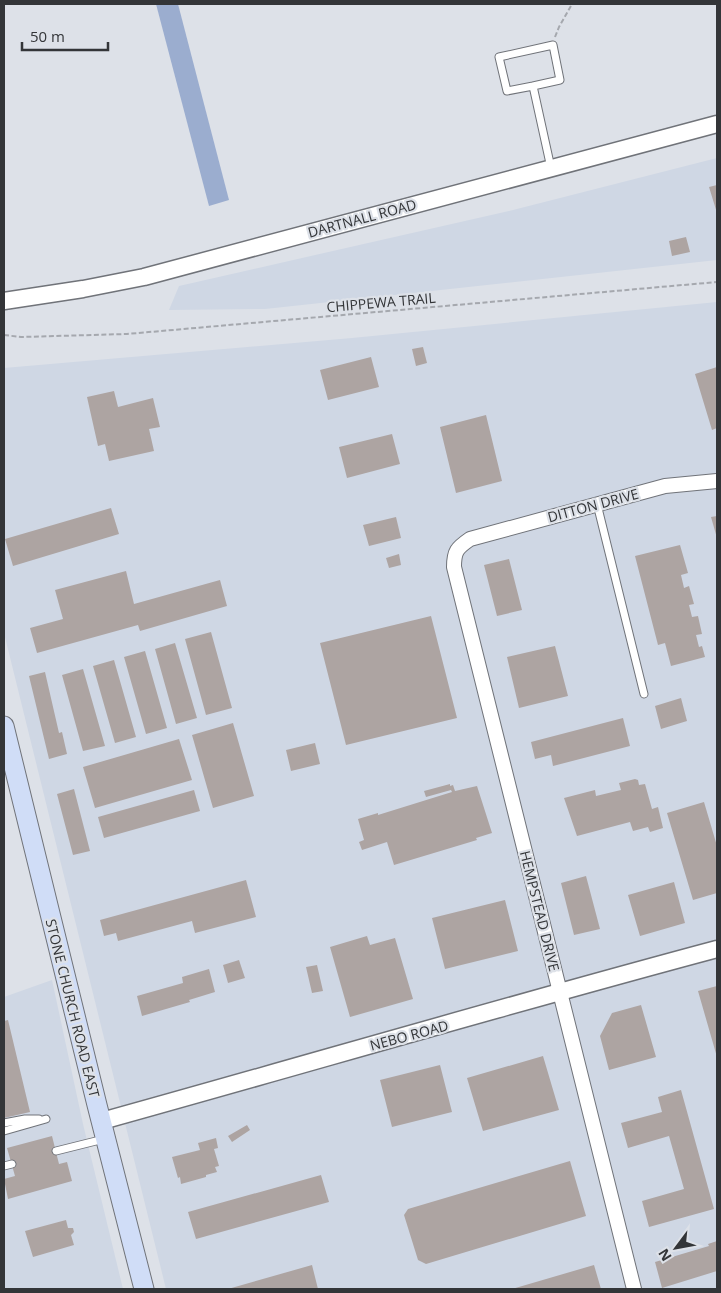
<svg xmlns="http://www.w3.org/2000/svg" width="721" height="1293" viewBox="0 0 721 1293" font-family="'Open Sans',sans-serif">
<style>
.built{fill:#cfd7e4}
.forest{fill:#9badcf}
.building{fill:#ada4a2}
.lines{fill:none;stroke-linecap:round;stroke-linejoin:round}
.service-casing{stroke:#707379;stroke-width:9}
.minor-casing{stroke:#707379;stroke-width:16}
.tertiary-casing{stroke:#707379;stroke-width:19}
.secondary-casing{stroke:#707379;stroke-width:21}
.path{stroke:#a5a8ae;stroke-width:2;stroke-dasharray:5 2.5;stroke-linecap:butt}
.service{stroke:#fff;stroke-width:7}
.minor{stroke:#fff;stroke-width:14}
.tertiary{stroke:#fff;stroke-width:16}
.secondary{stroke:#d0ddf7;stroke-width:19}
.labels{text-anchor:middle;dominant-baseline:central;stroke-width:4.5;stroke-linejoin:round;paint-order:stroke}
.street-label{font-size:14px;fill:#333538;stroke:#dde1e8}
</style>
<rect width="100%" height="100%" fill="#dde1e8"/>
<path class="built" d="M717 158V260L265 309 169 310 179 286 513 210Z
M717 302V1289H166L4 633V368L352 338Z
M52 980 83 1124 123 1289H4V997Z"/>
<path class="forest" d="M156 4H178L229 200 209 206Z"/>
<path class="building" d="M717 185V213L709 187Z
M686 237 690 252 672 256 669 241Z
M423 347 427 363 416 366 412 349Z
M371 357 379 387 328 400 320 370Z
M717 367V428L712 430 695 374Z
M114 391 118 407 153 398 160 427 149 429 154 451 109 461 105 444 98 446 87 397Z
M486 415 502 481 456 493 440 427Z
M392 434 400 464 347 478 339 447Z
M111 508 119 534 13 566 5 539Z
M717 516V538L711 517Z
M396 517 401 538 369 546 363 525Z
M680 545 688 573 681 575 684 588 689 586 694 604 689 605 692 617 698 616 702 634 696 635 699 647 702 646 705 657 671 666 665 643 658 645 635 556Z
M399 554 401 565 389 568 386 558Z
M509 559 522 610 497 616 484 565Z
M126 571 134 604 220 580 227 606 140 631 138 625 37 653 30 628 63 619 55 590Z
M431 616 457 718 346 745 320 643Z
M211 632 232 708 206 715 185 639Z
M175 643 197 718 176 724 155 649Z
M555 646 568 696 519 708 507 657Z
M145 651 167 728 146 734 124 657Z
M114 660 136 737 115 743 93 666Z
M83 669 105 746 83 751 62 675Z
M45 672 59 733 62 732 67 754 49 759 29 676Z
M681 698 687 721 661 729 655 706Z
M623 718 630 746 553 766 551 755 535 759 531 742Z
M233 723 254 796 213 808 192 735Z
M179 739 192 780 95 808 83 767Z
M315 743 320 764 291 771 286 750Z
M635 779 638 780 639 785 645 784 652 809 658 807 663 828 650 832 648 827 633 831 630 822 577 836 564 798 595 790 596 796 621 790 619 783Z
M450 784V786L453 785 455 791 477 786 492 833 476 838 477 840 394 865 387 842 362 850 359 842 364 840 358 819 378 813V815L452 792 451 790 426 797 424 791Z
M74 789 90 851 73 855 57 794Z
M194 790 200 811 104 838 98 817Z
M704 802 717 846V893L693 900 667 813Z
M586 876 600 929 574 935 561 883Z
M246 880 256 917 195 933 192 921 118 941 116 933 104 936 100 920Z
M674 882 685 923 640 936 628 895Z
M505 900 518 951 445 969 432 918Z
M367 936 370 945 395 938 413 999 350 1017 330 947Z
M239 960 245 978 228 983 223 965Z
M317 965 323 991 312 993 306 967Z
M209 969 215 992 189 1000 190 1002 142 1016 137 996 183 983 182 977Z
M717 986V1057L698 991Z
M641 1005 656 1057 609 1070 600 1036 612 1013Z
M8 1020 30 1112 4 1118V1021Z
M543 1056 559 1110 483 1131 467 1078Z
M440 1065 452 1112 392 1127 380 1080Z
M681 1090 714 1209 649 1227 642 1201 684 1189 669 1136 628 1148 621 1123 662 1112 658 1097Z
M247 1125 250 1130 232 1142 228 1136Z
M52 1136 59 1164 67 1162 72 1181 8 1199 4 1179 15 1176 7 1148Z
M216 1138 218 1148 214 1149 219 1166 215 1167 217 1172 206 1175V1177L181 1184 180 1177 178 1178 172 1157 200 1150 198 1143Z
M570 1161 586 1216 426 1264 418 1260 404 1215 408 1209Z
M321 1175 329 1202 196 1239 188 1212Z
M66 1220 68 1228H73L74 1232 71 1235 74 1245 33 1257 25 1231Z
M717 1241V1271L662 1288 655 1262 709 1246 708 1244Z
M312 1265 318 1289H228Z
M594 1265 601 1289H512Z"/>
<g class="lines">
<g class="service-casing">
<path id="service" d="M533 86 560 80 553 45 499 57 507 91 533 86 551 168
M597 504 644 694
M4 1123 25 1119H39
M4 1131 46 1119
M56 1151 104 1139
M4 1166 12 1164"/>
</g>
<g class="minor-casing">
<path id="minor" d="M634 1289 454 567C454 551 457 548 470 539L665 486 717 481"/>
</g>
<g class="tertiary-casing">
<path id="tertiary" d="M4 301 83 289 144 277 717 124
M102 1121C307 1064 511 1004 717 949"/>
</g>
<g class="secondary-casing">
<path id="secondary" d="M4 726 97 1105 144 1289"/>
</g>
<path class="path" d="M555 37 559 27 572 4
M4 335 21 337 127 334 717 282"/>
<use href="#service" class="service"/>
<use href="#minor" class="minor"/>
<use href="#tertiary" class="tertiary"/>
<use href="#secondary" class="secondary"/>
</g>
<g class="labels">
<g class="street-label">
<text transform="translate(362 218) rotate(-15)">DARTNALL ROAD</text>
<text transform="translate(381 302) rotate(-5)">CHIPPEWA TRAIL</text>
<text transform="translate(593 505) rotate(-15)">DITTON DRIVE</text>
<text transform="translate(540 911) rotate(76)">HEMPSTEAD DRIVE</text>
<text transform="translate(73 1008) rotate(76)">STONE CHURCH ROAD EAST</text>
<text transform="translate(409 1035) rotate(-15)">NEBO ROAD</text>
</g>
</g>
<rect width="721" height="1293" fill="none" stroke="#333538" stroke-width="10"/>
<g transform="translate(676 1248) rotate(238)" stroke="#dde1e8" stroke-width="4" paint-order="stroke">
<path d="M0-4L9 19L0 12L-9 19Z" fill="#333538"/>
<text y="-8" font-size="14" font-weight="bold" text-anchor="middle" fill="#333538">N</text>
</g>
<path d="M22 42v8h86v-8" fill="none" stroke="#333538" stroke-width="2.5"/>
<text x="30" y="42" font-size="15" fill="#333538" stroke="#dde1e8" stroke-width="4" paint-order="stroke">50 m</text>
</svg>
